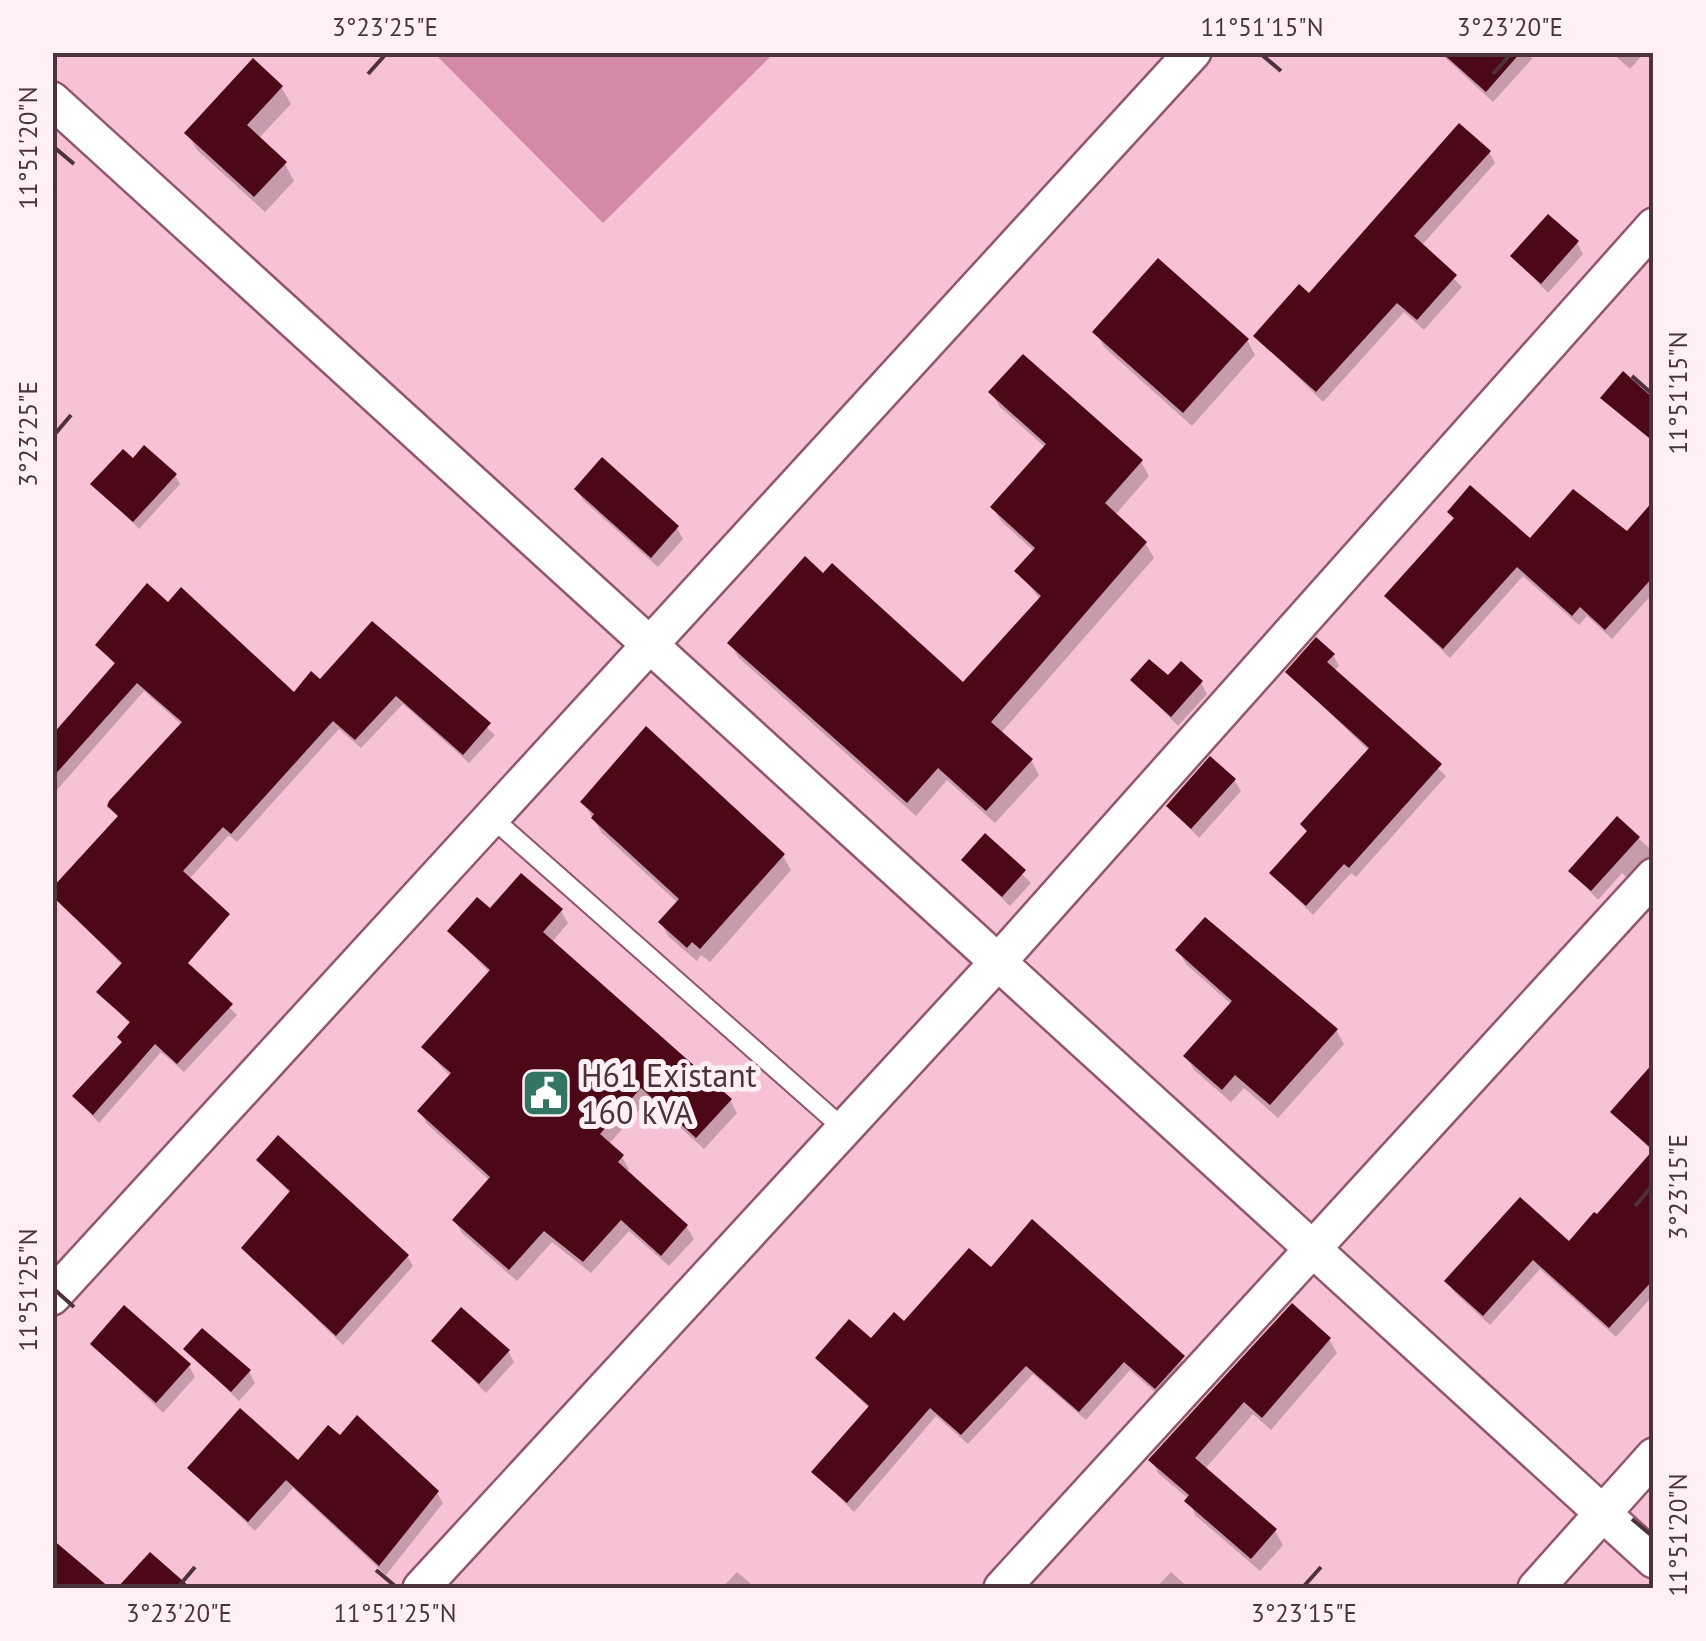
<svg xmlns="http://www.w3.org/2000/svg" width="1706" height="1641" viewBox="0 0 1706 1641" font-family="'PT Sans',sans-serif">
<style>
.grass{fill:#d38aa6}
.shadow{fill:#0003}
.building{fill:#4c0817}
.lines{fill:none;stroke-linecap:round;stroke-linejoin:round}
.lane-casing{stroke:#91566d;stroke-width:22}
.street-casing{stroke:#91566d;stroke-width:40}
.lane{stroke:#fff;stroke-width:18}
.street{stroke:#fff;stroke-width:35}
.ticks{fill:none;stroke:#4d323c;stroke-width:4}
.labels{text-anchor:middle;dominant-baseline:central;stroke-width:10;stroke-linejoin:round;paint-order:stroke}
.poi-label{font-size:32px;fill:#4d323c;stroke:#fff0f5;text-anchor:start}
.neatline{fill:none;stroke:#4d323c;stroke-width:4}
.ticks-label{font-size:25px;text-anchor:middle;fill:#4d323c}
</style>
<rect width="100%" height="100%" fill="#f8c2d6"/>
<path class="grass" d="M434 53H774L603 223Z"/>
<path class="shadow" d="M1439 52H1528L1532 59 1493 102Z
M1611 52H1645L1630 69Z
M281 87 291 104 258 139 285 164 294 181 265 212 197 150 187 133Z
M1489 152 1495 163 1421 246 1462 287 1424 330 1404 312 1323 402 1256 336Z
M1577 243 1583 254 1548 293 1513 257Z
M1096 332 1247 340 1255 355 1192 426 1104 347Z
M991 392 1141 462 1149 476 1115 515 1145 543 1154 558 1000 734 1031 760 1039 775 995 823 947 780 916 816 739 658 730 643 963 685 1041 600 1017 571 1035 552 1002 522 993 508 1046 448 1000 407Z
M133 461 175 475 180 484 139 529 94 484Z
M577 489 677 528 683 539 658 567 583 500Z
M1654 510V592L1612 639 1587 616 1579 625 1523 576 1450 658 1387 597 1454 519 1450 512 1530 542 1627 534Z
M168 606 294 695 320 683 373 624 495 735 469 763 403 704 361 748 339 729 237 842 229 835 173 897 110 805 182 725 144 691 56 791 52 788V738L116 666 98 645Z
M1333 655 1339 666 1334 671 1446 776 1356 877 1351 873 1313 915 1272 874 1308 833 1303 825 1369 751 1288 672Z
M1168 678 1201 683 1207 694 1178 726 1133 680Z
M1234 780 1241 791 1199 838 1169 806Z
M583 802 783 856 791 870 710 962 701 955 697 961 669 937 661 923 678 903 602 833Z
M1617 820 1654 852V866L1634 884 1622 873 1598 900 1571 871Z
M985 837 1031 883 1010 906 964 861Z
M561 911 568 923 551 943 730 1100 737 1113 704 1149 649 1099 608 1145 622 1157 629 1169 626 1173 686 1226 694 1239 669 1266 629 1231 591 1273 552 1242 517 1281 462 1233 455 1221 490 1181 427 1124 420 1111 451 1077 424 1048 490 973 450 932 490 912Z
M82 924 187 966 237 1015 184 1072 161 1052 99 1123 75 1097 124 1044 131 1025 100 992 123 966Z
M1178 950 1336 1030 1344 1044 1278 1118 1244 1088 1231 1102 1194 1070 1186 1056 1232 1005 1186 964Z
M1654 1066V1153L1613 1112Z
M1654 1154V1304L1649 1300 1616 1337 1540 1269 1490 1325 1454 1292 1448 1282 1569 1244Z
M259 1161 407 1256 413 1266 343 1345 244 1249 291 1194Z
M1033 1223 1189 1368 1162 1398 1130 1370 1086 1420 1033 1374 968 1444 936 1416 854 1512 814 1472 870 1409 818 1358 872 1342 991 1271Z
M1329 1339 1337 1353 1271 1430 1253 1414 1204 1470 1275 1531 1283 1545 1260 1571 1195 1515 1189 1499 1159 1474 1151 1460Z
M434 1341 508 1351 514 1362 486 1393Z
M93 1344 189 1366 195 1377 163 1413Z
M186 1349 249 1372 255 1383 239 1401Z
M298 1463 437 1493 443 1503 386 1575 293 1488 255 1531 190 1468Z
M737 1572 756 1588H722Z
M1171 1572 1189 1588H1156Z"/>
<path class="building" d="M1441 52H1521L1486 92Z
M253 58 283 86 247 125 287 162 254 197 184 133Z
M1459 123 1491 151 1414 236 1457 275 1417 320 1397 303 1316 392 1253 336 1299 284 1309 293Z
M1548 214 1579 241 1541 284 1510 256Z
M1158 258 1249 339 1183 413 1092 332Z
M1023 354 1143 460 1105 503 1147 542 991 722 1033 759 986 811 938 768 907 803 727 643 805 556 823 573 832 563 963 682 1041 596 1014 571 1035 548 990 507 1046 444 988 392Z
M1623 371 1654 399V442L1600 398Z
M144 445 177 474 133 522 90 484 123 449 133 458Z
M602 457 679 526 651 558 574 489Z
M1470 485 1530 538 1573 489 1627 531 1654 500V576L1605 630 1580 607 1572 616 1517 567 1443 649 1384 596 1454 518 1447 512Z
M147 583 168 602 181 587 294 692 311 671 320 679 372 621 491 723 463 755 396 696 355 740 333 721 231 834 223 827 183 871 230 914 188 963 233 1004 177 1064 155 1044 93 1115 72 1096 122 1042 117 1037 130 1022 96 992 122 963 52 896V888L118 816 107 806 109 801 182 722 137 683 52 778V735L115 663 95 645Z
M1316 637 1335 654 1327 662 1442 764 1349 868 1344 864 1306 906 1269 873 1307 831 1300 824 1369 748 1285 672Z
M1149 659 1168 675 1181 661 1203 681 1171 717 1130 680Z
M646 726 785 854 700 949 692 942 687 948 658 922 679 899 591 818 594 814 580 802Z
M1210 756 1236 779 1191 829 1166 806Z
M1617 816 1640 837 1591 891 1568 871Z
M985 833 1026 870 1002 897 961 860Z
M521 873 563 909 543 932 732 1099 696 1138 641 1088 600 1134 624 1155 618 1162 688 1225 661 1256 621 1220 583 1262 544 1231 509 1270 452 1220 490 1177 417 1111 451 1073 421 1047 490 970 447 931 477 897 490 908Z
M1205 917 1338 1029 1270 1105 1235 1075 1222 1090 1183 1056 1232 1001 1175 950Z
M1654 1062V1279L1609 1328 1533 1260 1483 1316 1444 1281 1520 1197 1569 1241 1594 1212 1597 1214 1653 1150 1610 1112Z
M278 1135 409 1255 336 1336 241 1248 290 1191 256 1160Z
M1032 1219 1185 1356 1155 1389 1124 1362 1079 1412 1026 1366 961 1435 930 1408 847 1503 811 1472 869 1406 815 1358 849 1319 871 1338 894 1312 904 1321 969 1248 991 1267Z
M1292 1303 1331 1338 1262 1418 1244 1402 1195 1458 1277 1529 1251 1559 1184 1501 1189 1495 1148 1460Z
M124 1305 191 1364 156 1403 90 1344Z
M461 1307 510 1350 479 1384 431 1341Z
M202 1328 251 1370 231 1392 183 1349Z
M240 1408 298 1460 328 1425 340 1435 357 1415 439 1491 379 1566 286 1480 248 1522 187 1468Z
M52 1539 110 1588H52Z
M150 1552 191 1588H117Z"/>
<g class="lines">
<g class="lane-casing">
<path id="lane" d="M491 817 844 1129"/>
</g>
<g class="street-casing">
<path id="street" d="M52 100 1654 1560
M52 1297 1193 52
M421 1588 998 962 1654 226
M1002 1588 1654 876
M1536 1588 1654 1456"/>
</g>
<use href="#lane" class="lane"/>
<use href="#street" class="street"/>
</g>
<path class="ticks" d="M1262 55 1281 71M368 74 385 55M1493 74 1510 55M55 148 74 164M1632 376 1651 393M55 434 71 415M1635 1206 1651 1187M55 1290 74 1307M1632 1519 1651 1535M376 1570 395 1586M179 1586 195 1567M1304 1586 1321 1567"/>
<defs>
<g id="civic-square" transform="scale(2.5)"><rect x="-9" y="-9" width="18" height="18" rx="4" fill="#337565" stroke="#fff0f5"/><path d="M-.6-6.5H3V-4.5H.6V-3L4-1V1h2V6H-6V1h2V-1L-.6-3ZM-1.2 2.5V6h2.4V2.5Z" fill="#fff"/></g>
</defs>
<g fill-rule="evenodd">
<use href="#civic-square" x="546" y="1093"/>
</g>
<g class="labels">
<g class="poi-label">
<text x="581" y="1075">H61 Existant<tspan x="581" dy="37">160 kVA</tspan></text>
</g>
</g>
<rect width="1706" height="1641" fill="none" stroke="#fff0f5" stroke-width="110"/>
<rect x="55" y="55" width="1596" height="1531" class="neatline"/>
<g class="ticks-label">
<text x="385" y="36">3°23'25"E</text>
<text x="1262" y="36">11°51'15"N</text>
<text x="1510" y="36">3°23'20"E</text>
<text transform="translate(28 148) rotate(-90)" y="9">11°51'20"N</text>
<text transform="translate(1678 393) rotate(-90)" y="9">11°51'15"N</text>
<text transform="translate(28 434) rotate(-90)" y="9">3°23'25"E</text>
<text transform="translate(1678 1187) rotate(-90)" y="9">3°23'15"E</text>
<text transform="translate(28 1290) rotate(-90)" y="9">11°51'25"N</text>
<text transform="translate(1678 1535) rotate(-90)" y="9">11°51'20"N</text>
<text x="179" y="1622">3°23'20"E</text>
<text x="395" y="1622">11°51'25"N</text>
<text x="1304" y="1622">3°23'15"E</text>
</g>
</svg>
